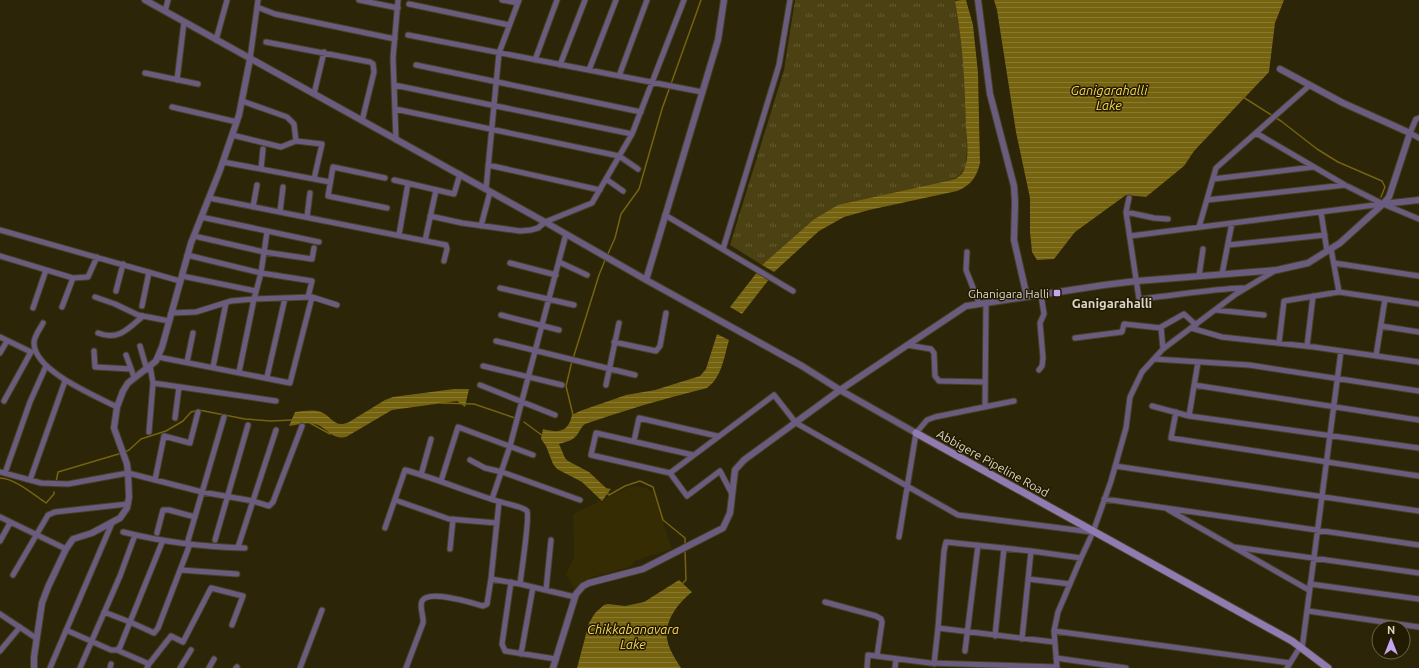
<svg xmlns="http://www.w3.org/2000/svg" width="1419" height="668" viewBox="0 0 1419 668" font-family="Ubuntu,sans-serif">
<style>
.built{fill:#352c04}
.grass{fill:url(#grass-tufts)}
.water{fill:url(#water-rules)}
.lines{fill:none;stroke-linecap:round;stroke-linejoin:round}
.stream{stroke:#756310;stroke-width:1.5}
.minor-casing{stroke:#484125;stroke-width:7}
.tertiary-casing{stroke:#484125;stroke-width:8}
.secondary-casing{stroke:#484125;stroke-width:9}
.minor{stroke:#6a5c7e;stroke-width:5}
.tertiary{stroke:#6a5c7e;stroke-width:6}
.secondary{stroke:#917bb1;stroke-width:7}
.poi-dot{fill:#c5a7f1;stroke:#221b00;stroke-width:1.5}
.labels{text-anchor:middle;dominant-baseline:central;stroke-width:3;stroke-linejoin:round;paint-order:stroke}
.poi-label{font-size:12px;fill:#dad6c5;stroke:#221b00;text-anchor:end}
.street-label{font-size:12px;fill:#dad6c5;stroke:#221b00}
.water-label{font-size:13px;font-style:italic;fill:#f9d954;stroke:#221b00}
.neighbourhood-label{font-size:13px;font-weight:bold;fill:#dad6c5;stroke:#221b00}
</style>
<defs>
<pattern id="grass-tufts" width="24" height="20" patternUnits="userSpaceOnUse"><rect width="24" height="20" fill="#4b4112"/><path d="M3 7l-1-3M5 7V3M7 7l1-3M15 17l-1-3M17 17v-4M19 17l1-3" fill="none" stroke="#645c33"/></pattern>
<pattern id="water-rules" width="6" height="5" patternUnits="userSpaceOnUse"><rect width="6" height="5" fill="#756310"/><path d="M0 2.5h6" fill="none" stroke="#887931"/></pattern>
</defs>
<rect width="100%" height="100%" fill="#2c2507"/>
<path class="built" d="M636 486 646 488 653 492 672 549 634 561 631 567 592 577 575 589 566 575 574 556 573 514 629 487Z"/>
<path class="grass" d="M795 0H955L961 30 965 70 967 150 966 167 964 170 959 176 952 180 813 220 762 265 730 245 784 70Z"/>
<path class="water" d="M961 0H966L973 25 978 73 980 163C977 177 970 186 957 191L869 210 844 217 819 231 774 272 762 265 813 220 838 205 952 180C958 178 963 174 965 168 969 156 967 140 966 128 965 85 963 43 955 1Z
M994 0H1284L1275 23 1269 72 1194 151 1184 166 1146 197 1126 195 1075 232 1054 259 1037 260 1032 252 1030 232V198L1016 132 997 10Z
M758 271 770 278 742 314 730 307Z
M717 334 729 340C724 357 722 377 707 388 666 398 625 410 585 424 581 427 580 431 577 435 572 441 566 442 559 444L565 458 568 461 589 472 606 488 611 489 602 501 582 482 557 469 553 464 546 446 541 439 543 429C558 433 568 433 572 415L580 411 626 395 655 390 700 376 706 369Z
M454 389H469L465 407 457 401 392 410 346 437C331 440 328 428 315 424 307 422 297 425 289 426L295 412C303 411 313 409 321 412 332 416 334 429 349 422L385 400 393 397Z
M679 580 692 592C678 603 662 623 668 643 670 651 676 660 681 668H577L589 623 595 613 604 605 608 604 625 606 644 602Z"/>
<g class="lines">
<path class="stream" d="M1243 97 1281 121 1317 149 1338 162 1382 181 1385 187 1381 197
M607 256 615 238 621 214 639 189 662 109 701 0
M441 403 474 404 515 418
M573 415 566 386 571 365 599 275 605 260
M524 422 543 436
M310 423 330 434
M125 452 129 450 141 439 166 431 183 421 191 412 199 410 245 419 271 421 292 420
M0 478C14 478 34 495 46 503L54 494V492
M56 482 58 472 122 453
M606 492 609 495 625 486 640 481 653 487 663 520 685 538V545
M681 585 686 580 685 550"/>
<g class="minor-casing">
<path id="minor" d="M359 0 398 8
M502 0 518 3
M409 4 509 25
M257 7 275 14 395 39
M165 11 168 0
M408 35 702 92
M216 40 227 0
M266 42 370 62 373 64 374 72 362 121
M250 59 258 0
M535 60 557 0
M416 65 641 112
M560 65 585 0
M589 70 616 0
M145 73 198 84
M619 76 647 0
M177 80 184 22
M394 85 393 58 398 0
M314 94 324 52
M242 101 287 117 294 124 296 141
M172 107 237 122
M395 109 619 156 638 169
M1256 133 1345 185 1383 204 1419 219
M1410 133 1416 119 1419 118
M1410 133 1419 138
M632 134 684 0
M232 135 281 147 296 141 322 144 314 179
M396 140 394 85 632 134 592 203 545 222 538 228 531 230 520 231 462 223 430 216
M223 162 330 182
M488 165 600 190
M261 169 263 149
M385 178 333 167 328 196 387 208
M606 179 623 191
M1213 179 1313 167
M394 180 454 194 460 174
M486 189 499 53 519 0
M209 198 446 245 447 249 444 261
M1129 198 1126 212 1139 299C1174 296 1208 289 1243 288
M1207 200 1345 185
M253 207 257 185
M280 212 283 187
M1126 212 1154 218 1168 219
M1321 212 1327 251
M665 215 793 291
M201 217 319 242
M307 217 310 193
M481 226 490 192
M1199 227 1216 168 1310 85
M0 230 180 281
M267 232 261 273 312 281 308 297
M399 235 408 183
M194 236 264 252 312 259 314 248
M1130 236 1383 204
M425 241 436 190
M1228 245 1325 235
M723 249 779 65 790 0
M1331 249 1339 292
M967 252 966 270 979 303
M187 255 261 273 254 299 239 372
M0 256 73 278 88 277 97 257
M559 262 587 275
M510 263 556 275
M1334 263 1419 276
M1222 274 1232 223
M182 276 256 291
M1199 276 1203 249
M500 288 574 305
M116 291 123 264
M95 297 115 304 138 315 169 321
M312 297 337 305
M142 306 149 272
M62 307 73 278
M33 308 46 270
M1216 310 1264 315
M501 315 559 330
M43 323C40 329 34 336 34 343 34 371 96 396 117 407
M1381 326 1419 332
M1191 328 1222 337 1314 347 1419 362
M98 333C118 341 128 329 143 316
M0 337 31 352 4 401
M1075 338 1122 332 1124 324 1161 328
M496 341 635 375
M614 342 656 351 660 346 666 313
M1279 343 1284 301 1339 292 1419 304
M907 345 931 349 934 353 935 376 939 381 985 382
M140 346 147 370
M1307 346 1313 296
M1163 349 1161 327 1184 314 1196 325
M94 351 95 367 131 369
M0 353 7 341
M126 355 134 377
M1376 356 1385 299
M158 357 290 383 312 297 254 299 231 301 196 312 171 313
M1154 359 1249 365 1419 391
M187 362 193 333
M483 366 562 385
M213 367 226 303
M1039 370 1042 366 1043 358 1040 323 1044 314 1041 295
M267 377 285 298
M153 383 276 401
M480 385 555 415
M606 385 619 323
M1194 385 1419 420
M1152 406 1189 416 1419 448
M985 407 986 302
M1176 412 1171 438 1419 476
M1189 416 1198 362
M175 418 179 387
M149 432 153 383 150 366
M634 441 639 418 717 436
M470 460 485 468 502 472 580 500
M1115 466 1419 511
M0 472 41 483 68 484 128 473 202 492 253 501 269 506 273 502 302 426
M5 473 30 402 46 366
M670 473 591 455 596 433 693 455
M421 475 431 439
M30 480 65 381
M155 480 164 436 190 443 198 412
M441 481 458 427 533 455
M732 494 720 471 687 496 670 473 774 395 796 423 958 515 1092 532
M492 499 510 446 566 234
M1104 499 1419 545
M395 500 449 519 497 523
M499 502 491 579 520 584
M1167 509 1309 590
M0 517 66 549
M385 528 405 470C438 479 469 493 501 502 507 504 524 507 527 511 530 517 521 574 520 584L575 597
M123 532C163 542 204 547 245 548
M157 533 163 510H169L195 517
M899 537 916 433 927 420 935 417 1014 401
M163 540 130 622 154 633 158 628 190 544
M215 540 248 425
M0 541 10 523
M187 544 224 417
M238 547 276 430
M1234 547 1419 573
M450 549 453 519
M181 570 237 574
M13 575 48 515 55 512 128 504
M1028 579 1070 584
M511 582 502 644 505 651 556 659
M1310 584 1419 599
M546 590 551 540
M825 602 876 616 881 619 882 622 877 656
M1308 611 1419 627
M0 614 36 638
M938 628 944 551 946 542 1031 551 1081 558
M66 630 111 650H117L120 647 130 622 104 612
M1054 631 1290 663
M995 636 1004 548
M1022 639 1031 551
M1302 649 1341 351
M117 650 149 664 147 668
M0 651 20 627
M965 651 978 545
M521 654 533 587
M1056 658 1126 668
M149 664 171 636 183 642 211 588 243 596 232 625
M934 664 938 628 1054 642
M50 668 112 523
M80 668 120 576 135 535
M110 668 111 664
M180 668 191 650
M209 668 214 659
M236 668 237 667
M300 668 322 610
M406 668 423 623C424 616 419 607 422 601 429 589 472 603 483 606L487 604 491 579
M867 668 868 655 930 663 1057 667
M895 668 896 659
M1057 668 1054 631 1058 612 1081 558 1093 532 1111 481 1126 428 1130 397 1142 372 1163 349 1236 294 1276 270
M1287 668 1300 647"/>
</g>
<g class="tertiary-casing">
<path id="tertiary" d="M145 0 545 222 648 281 802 366 840 390 916 433
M978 0 990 94 1014 186 1015 202 1014 240 1027 297
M1280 69 1343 103 1410 133 1389 197 1383 204
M646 280 718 40 724 0
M34 668V657L42 603 48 587 66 549 73 539 92 533 120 518 127 508 129 497 128 473 127 464 114 428 117 407 123 391 128 383 156 361 162 347 191 243 220 170 239 115 250 59
M553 668 576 594 583 586 589 583 643 569 723 528 730 513 735 470 744 460 840 390 966 306 1104 285 1137 281 1277 270 1308 263 1340 243 1383 204 1419 200"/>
</g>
<g class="secondary-casing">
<path id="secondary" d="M916 433 1292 641 1328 668"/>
</g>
<use href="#minor" class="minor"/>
<use href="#tertiary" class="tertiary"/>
<use href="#secondary" class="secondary"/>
</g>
<rect class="poi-dot" x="1053" y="289" width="8" height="8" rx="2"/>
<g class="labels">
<g class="poi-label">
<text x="1049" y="293">Ghanigara Halli</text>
</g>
<g class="street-label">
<text transform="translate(993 463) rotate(29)">Abbigere Pipeline Road</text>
</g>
<g class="water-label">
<text x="1109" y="90">Ganigarahalli<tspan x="1109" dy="15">Lake</tspan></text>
<text x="633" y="629">Chikkabanavara<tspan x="633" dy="15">Lake</tspan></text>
</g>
<g class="neighbourhood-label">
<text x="1112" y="303">Ganigarahalli</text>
</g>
</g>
<g transform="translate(1391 640)"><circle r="19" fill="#221b00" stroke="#6c664f"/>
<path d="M0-3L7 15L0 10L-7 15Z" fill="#c5a7f1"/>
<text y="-6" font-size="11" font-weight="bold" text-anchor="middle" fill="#dad6c5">N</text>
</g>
</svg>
